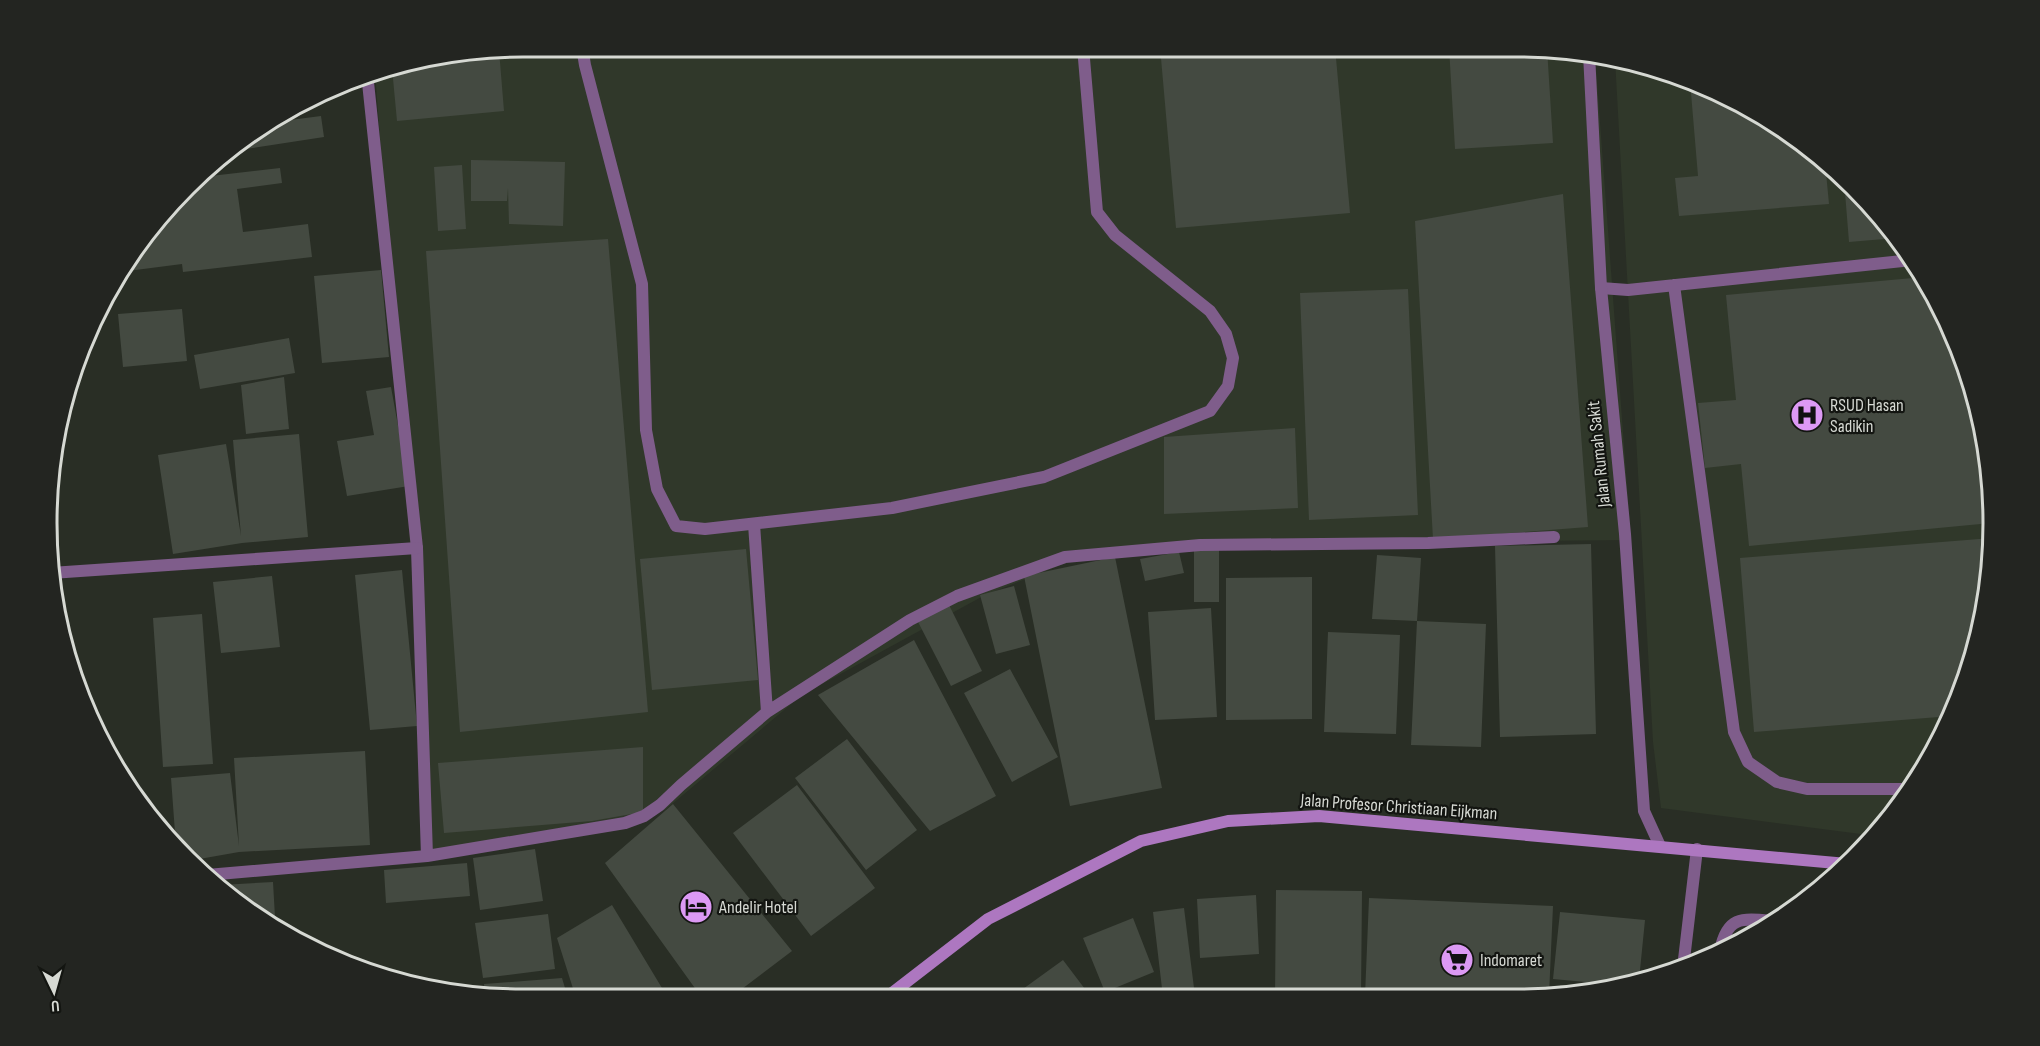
<svg xmlns="http://www.w3.org/2000/svg" width="2040" height="1046" viewBox="0 0 2040 1046" font-family="'Sofia Sans Condensed',sans-serif">
<style>
.built{fill:#30382a}
.building{fill:#444a41}
.lines{fill:none;stroke-linecap:round;stroke-linejoin:round}
.lane{stroke:#7f5d8b;stroke-width:12}
.street{stroke:#7f5d8b;stroke-width:12}
.secondary{stroke:#ad77c0;stroke-width:12}
.labels{text-anchor:middle;dominant-baseline:central;stroke-width:4.5;stroke-linejoin:round;paint-order:stroke}
.poi-label{font-size:18px;fill:#d6d9d3;stroke:#131511;text-anchor:start}
.street-label{font-size:18px;fill:#d6d9d3;stroke:#131511}
.rim{fill:none;stroke:#d6d9d3;stroke-width:3}
</style>
<rect width="100%" height="100%" fill="#292e25"/>
<path class="built" d="M523 47 1548 48 1595 55 1631 540 1303 543 1094 552 985 595 802 695 665 810 433 857 375 71Z
M1615 59 1640 63 1727 95 1807 145 1875 209 1929 284 1968 370 1989 460 1992 554 1977 646 1945 733 1876 836 1661 808 1653 742Z"/>
<path class="building" d="M1160 47H1335L1350 213 1176 228Z
M1449 47 1547 48 1553 143 1455 149Z
M499 50 504 111 397 121 392 68Z
M1690 81 1727 95 1807 145 1825 162 1829 204 1679 216 1675 178 1698 176Z
M321 116 324 137 226 152 233 145 275 122Z
M471 160 565 162 563 226 509 224 508 188 507 201H471Z
M462 165 466 229 438 231 434 167Z
M280 168 282 183 237 189 243 232 308 224 312 257 183 272 182 264 120 272 127 259 202 177Z
M1844 180 1875 209 1896 238 1849 242Z
M1563 194 1588 527 1433 539 1415 221Z
M608 239 648 712 460 732 426 251Z
M381 270 389 357 322 363 314 276Z
M1924 277 1929 284 1968 370 1989 460 1991 523 1749 546 1741 464 1705 468 1698 403 1736 400 1726 295Z
M1408 289 1418 515 1309 520 1300 293Z
M182 309 187 361 123 367 118 314Z
M289 338 295 373 200 389 194 355Z
M284 377 289 429 246 434 241 385Z
M391 387 409 486 347 496 337 441 374 435 366 391Z
M1295 428 1298 508 1164 514V437Z
M299 434 308 537 242 543 173 554 158 455 226 444 241 536 233 440Z
M1992 538V554L1977 646 1951 716 1754 732 1740 558Z
M1591 544 1596 734 1500 737 1495 546Z
M1219 548V602H1194V549Z
M746 549 758 680 652 690 640 559Z
M1179 552 1184 573 1145 581 1140 559Z
M1377 555 1421 558 1417 621 1372 619Z
M1115 557 1162 788 1070 806 1024 576Z
M402 570 417 726 370 730 355 575Z
M272 576 280 647 221 653 213 582Z
M1312 577V719L1226 720V578Z
M1014 586 1030 645 996 654 980 595Z
M948 603 982 671 951 686 916 618Z
M1211 608 1217 717 1155 720 1148 612Z
M202 614 213 764 163 767 153 618Z
M1417 621 1486 624 1481 747 1411 745Z
M1328 632 1400 635 1396 734 1324 732Z
M914 640 996 796 930 831 818 695Z
M1010 669 1058 757 1012 782 964 693Z
M847 739 917 830 866 870 795 778Z
M643 747V812L592 821 444 833 438 763Z
M365 751 370 845 239 852 188 861 176 846 171 778 230 773 239 846 234 758Z
M797 785 875 888 811 936 733 833Z
M673 804 792 951 730 998H702L605 863Z
M535 849 543 901 480 910 473 858Z
M467 863 470 896 386 903 384 870Z
M273 882 275 917 267 918 221 885Z
M1276 890 1362 891 1361 996H1275Z
M1256 895 1259 954 1200 958 1197 899Z
M1369 898 1553 906 1549 995 1365 996Z
M612 905 668 998H576L557 938Z
M1184 908 1195 996 1163 997 1153 912Z
M1560 912 1645 920 1639 980 1618 985 1553 979Z
M548 914 555 969 483 978 475 923Z
M1133 918 1154 972 1105 992 1083 938Z
M1063 960 1091 997H1012Z
M562 978 568 998 485 997 484 984Z
M1560 985 1604 988V989L1580 995H1560Z"/>
<g class="lines">
<path class="lane" d="M582 47 585 65 642 284 646 430 657 489 676 526 705 529 892 508 1044 477 1210 411 1228 386 1233 358 1226 334 1210 311 1115 235 1097 212 1083 47
M367 73 417 548 427 856
M1674 285 1734 732 1748 762 1777 782 1807 789H1907
M1601 288 1628 290 1912 260
M754 524 767 712
M207 875 427 856 625 823 644 816 660 805 681 785 767 712 910 620 957 596 1065 557 1200 545 1428 543 1554 537
M1720 951C1727 916 1741 918 1773 921"/>
<path class="street" d="M1589 54 1601 288 1625 534 1644 811 1660 846
M51 573 417 548
M1683 968 1697 849"/>
<path class="secondary" d="M887 997 988 919 1141 841 1228 821 1319 816 1847 864"/>
</g>
<defs>
<g id="hospital-disc" transform="scale(1.725)"><circle r="9.5" fill="#dc99f4" stroke="#131511"/><path d="M-5-5h3v3.5h4V-5h3V5h-3V1.5h-4V5h-3Z" fill="#111"/></g>
<g id="hotel-disc" transform="scale(1.725)"><circle r="9.5" fill="#dc99f4" stroke="#131511"/><path d="M-6-4.5h1.5V1H6V5H4.5V3h-9V5H-6ZM-4 0a1.8 1.8 0 1 1 3.6 0ZM.5 0V-2.5h3Q6-2.5 6 0Z" fill="#111"/></g>
<g id="supermarket-disc" transform="scale(1.725)"><circle r="9.5" fill="#dc99f4" stroke="#131511"/><path d="M-6-5.5h2.5l.6 2H6L4.5 2H-2.5L-4.4-4H-6ZM-1.5 3.2a1.3 1.3 0 1 0 .1 0ZM3 3.2a1.3 1.3 0 1 0 .1 0Z" fill="#111"/></g>
</defs>
<g fill-rule="evenodd">
<use href="#hospital-disc" x="1807" y="415"/>
<use href="#hotel-disc" x="696" y="907"/>
<use href="#supermarket-disc" x="1457" y="960"/>
</g>
<g class="labels">
<g class="poi-label">
<text x="1830" y="405">RSUD Hasan<tspan x="1830" dy="21">Sadikin</tspan></text>
<text x="719" y="907">Andelir Hotel</text>
<text x="1480" y="960">Indomaret</text>
</g>
<g class="street-label">
<text transform="translate(1599 454) rotate(-96)">Jalan Rumah Sakit</text>
<text transform="translate(1399 807) rotate(4)">Jalan Profesor Christiaan Eijkman</text>
</g>
</g>
<path d="M0 0H2040V1046H0ZM523 57H1517A466 466 0 0 1 1983 523V523A466 466 0 0 1 1517 989H523A466 466 0 0 1 57 523V523A466 466 0 0 1 523 57Z" fill="#232521" fill-rule="evenodd"/>
<path class="rim" d="M523 57H1517A466 466 0 0 1 1983 523V523A466 466 0 0 1 1517 989H523A466 466 0 0 1 57 523V523A466 466 0 0 1 523 57Z"/>
<g transform="translate(54 992) rotate(175)" stroke="#131511" stroke-width="4.5" paint-order="stroke">
<path d="M0-4.5L10 22L0 15L-10 22Z" fill="#d6d9d3"/>
<text y="-9" font-size="16" font-weight="bold" text-anchor="middle" fill="#d6d9d3">U</text>
</g>
</svg>
